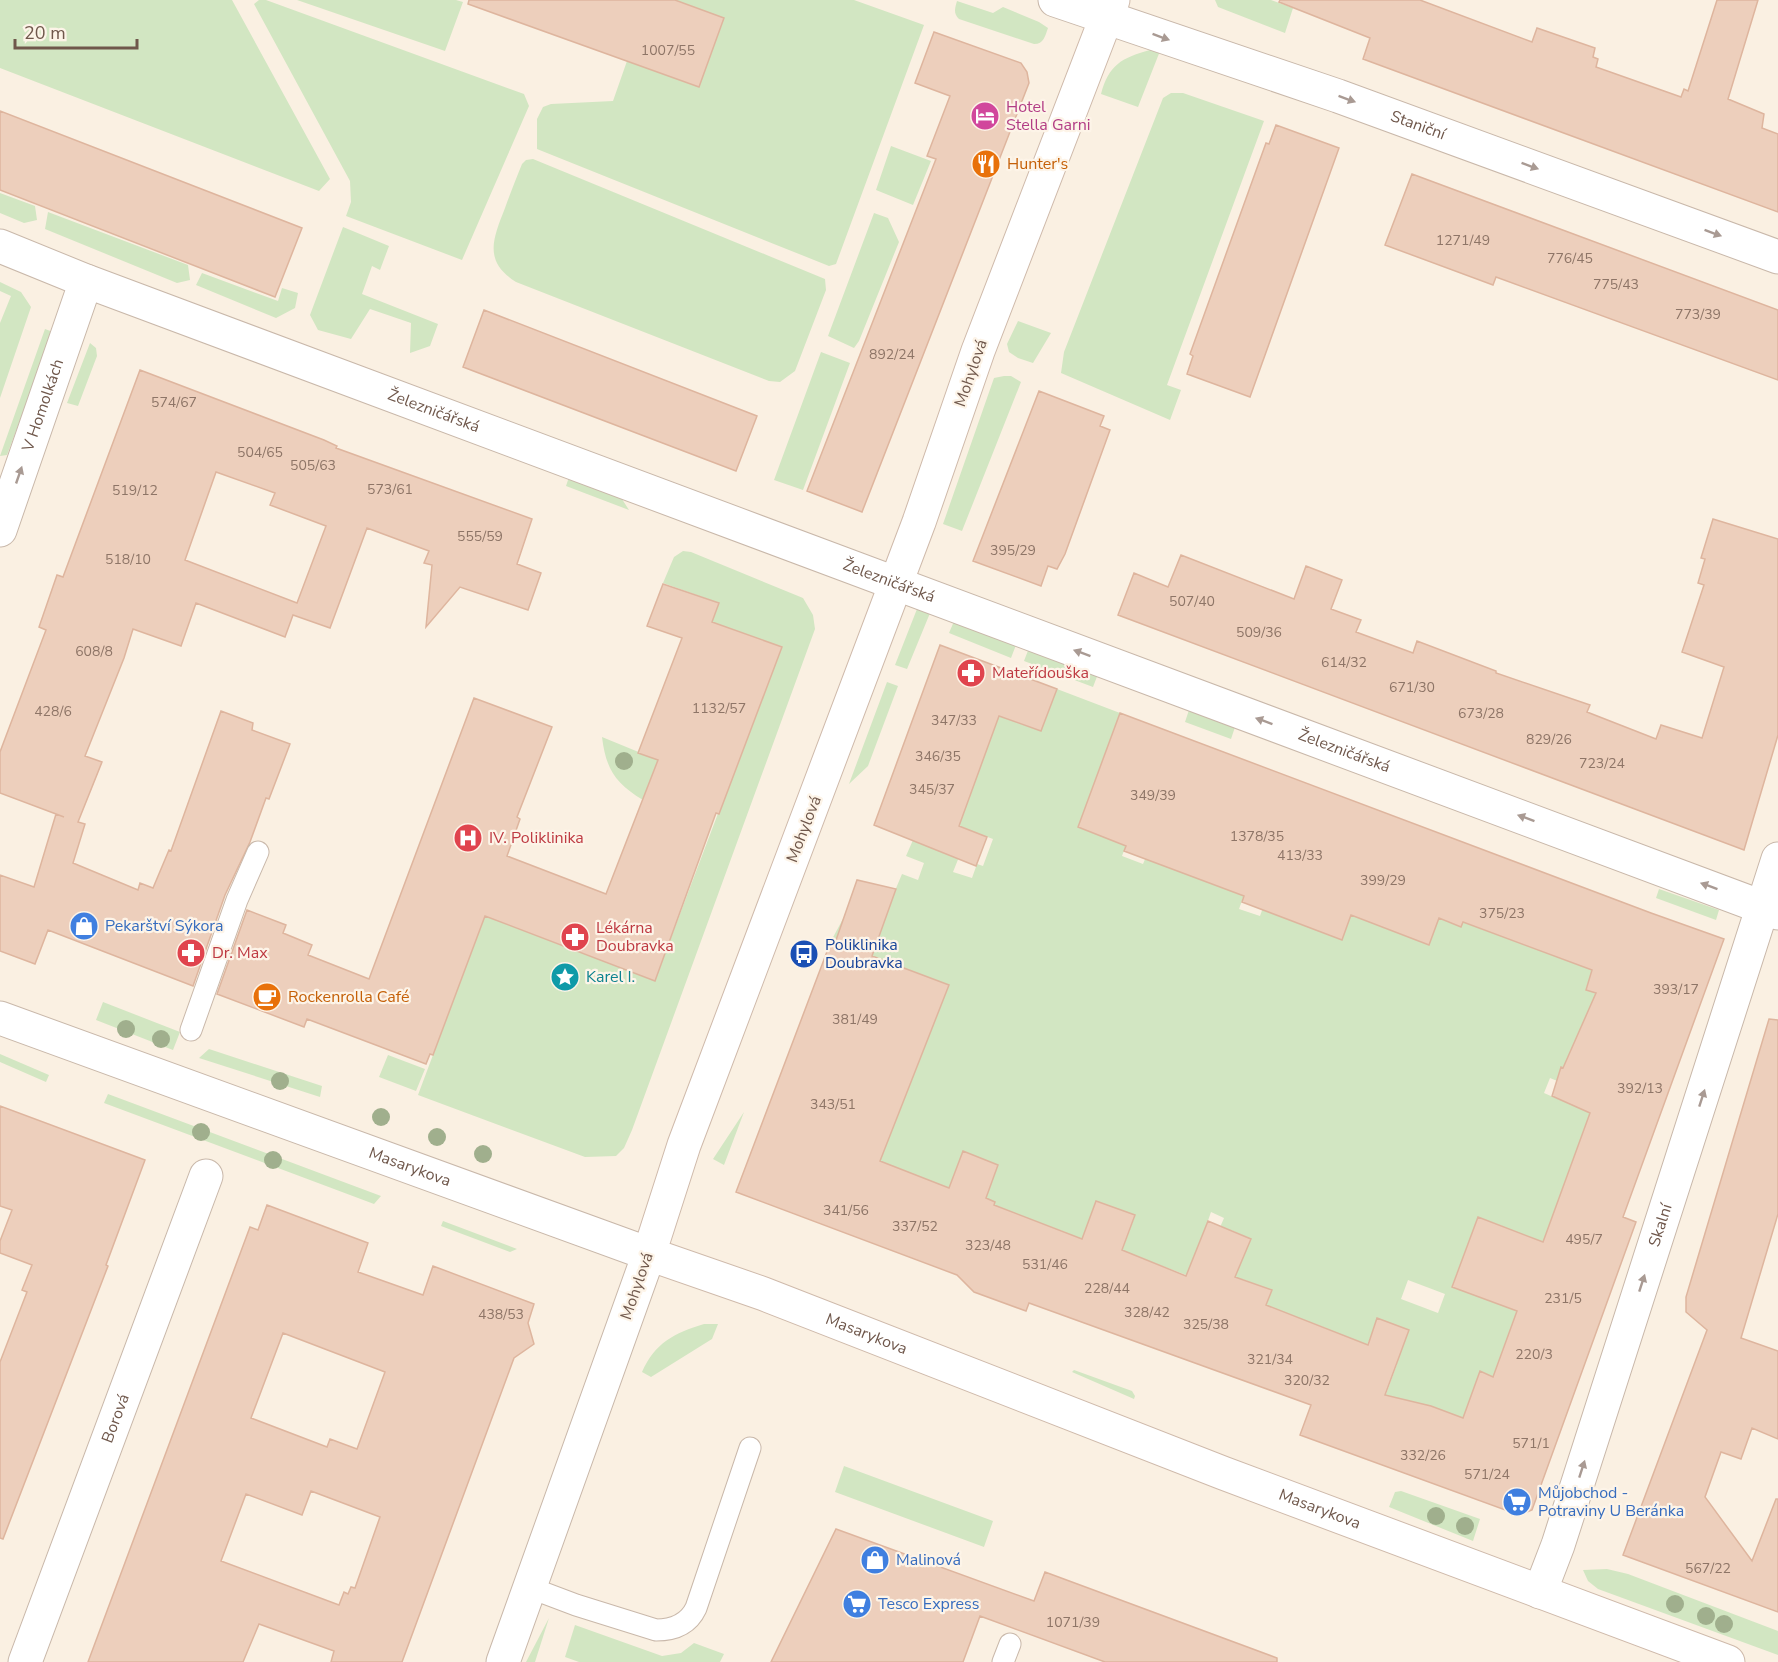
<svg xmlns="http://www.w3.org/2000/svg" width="1778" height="1662" viewBox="0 0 1778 1662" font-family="'Nunito Sans',sans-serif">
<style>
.green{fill:#d2e6c2;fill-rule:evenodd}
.building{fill:#edcfbc;stroke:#deb59e;stroke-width:1.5;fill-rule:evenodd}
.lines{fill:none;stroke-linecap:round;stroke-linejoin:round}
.service-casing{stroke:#c9b8aa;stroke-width:23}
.minor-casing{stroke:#c9b8aa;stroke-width:35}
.tertiary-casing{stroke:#c9b8aa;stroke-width:35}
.secondary-casing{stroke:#cfbaab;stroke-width:35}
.service{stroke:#fff;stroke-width:21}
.minor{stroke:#fff;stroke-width:33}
.tertiary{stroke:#fff;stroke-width:33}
.secondary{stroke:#fff;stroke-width:33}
.tree{fill:#a0af8d}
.oneway{fill:#a99a93}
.labels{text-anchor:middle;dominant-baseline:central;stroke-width:4.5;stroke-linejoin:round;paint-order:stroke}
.number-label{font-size:14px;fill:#8e7567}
.hotel-label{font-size:16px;fill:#b23c85;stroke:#fdf4e8;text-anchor:start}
.street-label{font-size:16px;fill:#6f574b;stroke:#fdf4e8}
.food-label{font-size:16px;fill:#c56008;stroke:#fdf4e8;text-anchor:start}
.health-label{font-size:16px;fill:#be3a42;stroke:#fdf4e8;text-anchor:start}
.shop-label{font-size:16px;fill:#366cbe;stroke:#fdf4e8;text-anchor:start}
.transit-label{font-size:16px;fill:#164399;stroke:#fdf4e8;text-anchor:start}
.culture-label{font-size:16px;fill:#0d838f;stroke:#fdf4e8;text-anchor:start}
</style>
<rect width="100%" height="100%" fill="#faf0e2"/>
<path class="green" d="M0 0H232L330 179 319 191 0 68Z
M259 0H266L524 94 529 106 462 260 346 216 351 202 350 181 254 4Z
M297 0H456L463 2 445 51Z
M675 0H854L924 25 836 264 829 266 537 149V119L543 107 551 104 613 101 627 61 699 87Z
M1215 0H1271L1293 8 1285 33 1218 7Z
M957 1 993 13 1003 7 1039 22 1048 28C1045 36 1044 44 1034 44L959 19C953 13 955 8 957 1Z
M1150 50 1160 51 1138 107 1101 94C1109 65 1121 58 1150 50Z
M1171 93H1183L1264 121 1167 385 1181 390 1170 420 1061 373 1064 352 1163 98Z
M891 146 931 161 913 205 876 190Z
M533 159 825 279 826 290 795 371 780 382 769 381 516 282C483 261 493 239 505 208 510 194 516 179 522 164L526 160Z
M0 193 35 206 37 220 24 223 0 213Z
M48 212 188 265 190 280 177 283 45 229Z
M874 213 888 218 899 242 859 341 854 348 828 336Z
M343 227 389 246 380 270 372 266 362 294 438 324 430 346 410 353 411 323 370 309 351 339 318 330 310 315Z
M202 273 278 301 282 288 298 293 295 308 276 318 196 285Z
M0 282 21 292 31 307 0 398V323L11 296 0 291Z
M1018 321 1051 333 1033 363 1018 358 1009 352 1007 344Z
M45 329 53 332 7 455 0 456Z
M90 343 96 348 97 356 78 406 67 403Z
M821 352 850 363 803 490 774 480Z
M1004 376H1011L1021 382 962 531 943 524 994 378Z
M569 477 620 496 629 510 566 486Z
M683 551 691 552 803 598 813 615 815 629 632 1130 624 1148 616 1156 585 1157 418 1095 485 916 655 980 781 647 712 622 719 603 663 583 674 557Z
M935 601 907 669 895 665 917 609 926 603Z
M958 612 1016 645 1011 658 949 633Z
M1029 648 1098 674 1093 687 1024 661Z
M887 682 898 686 868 766 849 784Z
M1057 689 1120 713 1078 827 1095 834 1118 772 1145 794 1122 856 1143 864 1151 845 1464 918 1481 929 1551 954 1586 924 1598 893 1651 913 1642 937 1590 977 1586 989 1613 1000 1611 1069 1543 1242 1500 1233 1502 1226 1478 1217 1452 1286 1526 1308C1511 1333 1496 1350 1500 1380L1480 1371 1473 1390 1482 1425 1430 1406 1381 1408 1397 1364 1377 1319 1361 1362 1324 1335 1326 1328 1266 1307 1271 1290 1242 1279 1189 1276 1122 1251 1135 1216 1079 1248 1065 1232 1046 1225 990 1214 995 1202 986 1198 998 1165 963 1152 949 1188 879 1170 835 1122 888 1140 949 985 925 976 908 1020 831 941 844 917 894 893 902 874 918 880 924 863 906 856 913 840 959 857 953 872 972 878 977 864 983 866 993 839 982 835H945L999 716 1041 731ZM1253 870 1274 877 1260 916 1239 909ZM1369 902 1363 919 1351 915 1342 939 1320 911ZM1561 1067 1590 1078 1558 1079ZM1550 1078 1567 1085 1560 1100 1544 1093ZM1211 1212 1224 1218 1215 1239 1203 1235ZM1231 1230 1251 1239 1239 1267 1220 1259ZM1408 1280 1445 1294 1438 1313 1401 1299Z
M1189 710 1235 727 1231 739 1185 722Z
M602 737 658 760 643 800C615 783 606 769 602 737Z
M1659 889 1719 910 1716 920 1656 898Z
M103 1002 180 1032 173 1050 96 1020Z
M209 1049 322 1086 320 1097 199 1058Z
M0 1054 49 1075 46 1082 0 1062Z
M388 1055 425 1069 416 1091 379 1077Z
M108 1094 381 1196 374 1204 104 1103Z
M744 1112 724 1165 713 1159Z
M443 1221 517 1249 510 1252 441 1226Z
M704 1324H718L712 1339 651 1377 642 1372C655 1343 674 1333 704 1324Z
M1074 1370 1132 1391 1135 1396 1134 1399 1072 1372Z
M844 1466 993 1521 984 1547 835 1492Z
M1401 1491 1480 1519 1473 1541 1389 1507 1395 1492Z
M1607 1569 1628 1574 1778 1631V1655L1598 1589 1588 1581 1583 1570Z
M549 1618 535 1662H526Z
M575 1625 662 1656 681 1653 694 1643 724 1654 720 1662H579L565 1657Z"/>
<path class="building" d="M469 0H675L724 18 699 87 468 4Z
M1280 0H1420L1532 42 1537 28 1595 48 1593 57 1598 59 1596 67 1681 97 1684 89 1688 91 1717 0H1758L1728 99 1764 114 1762 128 1778 134V212L1363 59 1370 38 1279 2Z
M934 32 1021 63 1027 72 1029 83 862 512 807 491 936 159 927 156 950 96 915 83Z
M0 111 302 228 275 297 0 190Z
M1276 125 1339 148 1250 397 1187 374 1193 356 1190 354 1266 143 1269 144Z
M1412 174 1778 310V380L1496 277 1493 285 1385 245Z
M484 310 757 416 736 471 463 367Z
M140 370 324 440 337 446 336 448 532 519 517 564 541 573 528 610 460 587 426 627 432 565 424 563 429 551 367 528 330 628 293 615 285 637 196 603 181 646 133 629 124 658 85 756 102 762 78 822 85 824 73 863 138 890 140 883 153 888 169 850 171 851 221 711 253 723 252 730 290 744 269 799 266 798 250 842 225 895 193 986 48 930 35 964 0 951V875L34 887 56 814 64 817 0 793V752L46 630 39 627 57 575 63 577ZM216 472 275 493 270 505 326 526 297 603 185 560Z
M1039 391 1104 416 1100 426 1110 430 1065 554 1057 569 1048 566 1041 586 973 561Z
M1713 519 1778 539V735L1744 850 1118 615 1134 573 1168 587 1181 555 1294 599 1306 566 1342 580 1331 609 1361 620 1356 632 1413 653 1417 641 1496 671V673L1590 705 1587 712 1656 739 1661 725 1702 738 1724 667 1682 652 1704 585 1698 583 1705 559 1701 558Z
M663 584 719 603 712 622 782 647 719 814 716 813 655 981 485 916 433 1055 430 1054 426 1064 307 1019 304 1027 217 994 247 910 286 925 283 933 312 945 308 955 369 979 474 698 552 727 517 817 520 819 507 856 606 894 658 760 638 753 682 638 647 626Z
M940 645 1057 689 1041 731 999 716 959 826 987 837 976 866 874 825Z
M1120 713 1651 913 1724 939 1623 1217 1636 1222 1532 1510 1519 1515 1300 1435 1311 1405 1029 1303 1026 1311 974 1292 957 1275 736 1192 831 941 835 943 857 880 896 889 872 956 949 985 880 1161 949 1188 963 1151 998 1165 986 1198 995 1202 994 1205 1082 1239 1096 1201 1135 1215 1122 1250 1186 1276 1208 1221 1251 1239 1235 1277 1272 1290 1266 1305 1368 1345 1377 1318 1409 1330 1385 1395 1431 1406 1463 1418 1480 1371 1493 1377 1517 1311 1452 1287 1478 1217 1543 1242 1590 1113 1552 1096 1561 1067 1563 1068 1596 993 1586 990 1592 970 1463 922 1461 927 1439 918 1429 945 1351 915 1342 940 1242 902 1244 896 1124 851 1126 846 1078 827Z
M1769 1019 1778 1020V1214L1741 1338 1778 1351V1439L1752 1428 1741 1459 1721 1452 1705 1497 1752 1561 1776 1499H1778V1612L1623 1555 1707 1330 1686 1312V1297Z
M0 1106 145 1160 106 1265 108 1266 3 1539 0 1538V1362L27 1292 22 1290 32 1265 0 1253V1241L12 1210 0 1206Z
M267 1205 368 1243 358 1272 423 1295 433 1266 534 1304 528 1323 534 1344 514 1358 402 1662H331L334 1651 259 1624 243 1662H88L250 1227 258 1230ZM283 1333 385 1372 357 1449 330 1439 327 1447 251 1418ZM311 1491 380 1517 355 1588 351 1587 348 1594 344 1592 339 1605 221 1561 246 1494 302 1515Z
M836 1529 1034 1601 1045 1572 1277 1658V1662H1105L980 1616 963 1662H771Z"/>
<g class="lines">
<g class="service-casing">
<path id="service" d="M191 1030 237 900 258 852
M531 1588 576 1605 656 1630C673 1630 688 1625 696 1608L750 1448
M1003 1662 1010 1644"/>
</g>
<g class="minor-casing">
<g id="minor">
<path id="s1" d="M1055 0 1338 96 1778 257"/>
<path id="s2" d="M0 246 86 281 1778 913"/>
<path id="s3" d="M0 530 86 281"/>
<path id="s4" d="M1540 1592 1558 1545 1778 859"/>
<path id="s5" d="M25 1662 206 1176"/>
</g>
</g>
<g class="tertiary-casing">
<g id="tertiary">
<path id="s6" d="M0 1018 649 1254 503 1662"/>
</g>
</g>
<g class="secondary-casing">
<g id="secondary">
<path id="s7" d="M1113 0 978 351 919 522 684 1145 649 1254 764 1294 1223 1473 1728 1662"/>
</g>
</g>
<use href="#service" class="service"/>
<use href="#minor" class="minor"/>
<use href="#tertiary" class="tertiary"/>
<use href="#secondary" class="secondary"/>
</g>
<g class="tree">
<circle cx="624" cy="761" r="9"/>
<circle cx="126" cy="1029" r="9"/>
<circle cx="161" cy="1039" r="9"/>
<circle cx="280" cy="1081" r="9"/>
<circle cx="381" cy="1117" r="9"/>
<circle cx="201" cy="1132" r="9"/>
<circle cx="437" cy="1137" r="9"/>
<circle cx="483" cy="1154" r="9"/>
<circle cx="273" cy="1160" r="9"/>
<circle cx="1436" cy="1516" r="9"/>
<circle cx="1465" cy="1526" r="9"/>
<circle cx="1675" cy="1604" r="9"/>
<circle cx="1706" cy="1616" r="9"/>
<circle cx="1724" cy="1624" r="9"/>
</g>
<defs><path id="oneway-solid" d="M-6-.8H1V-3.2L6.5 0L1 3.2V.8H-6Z" transform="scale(1.5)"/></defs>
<g class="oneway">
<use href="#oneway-solid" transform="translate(1161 37) rotate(20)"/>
<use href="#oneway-solid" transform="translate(1347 99) rotate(20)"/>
<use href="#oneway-solid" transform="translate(1530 166) rotate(20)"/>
<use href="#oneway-solid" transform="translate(1713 233) rotate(20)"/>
<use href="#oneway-solid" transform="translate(19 475) rotate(-71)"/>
<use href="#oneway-solid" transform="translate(1082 653) rotate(-160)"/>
<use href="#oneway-solid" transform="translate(1264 721) rotate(-160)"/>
<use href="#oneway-solid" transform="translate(1526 818) rotate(-160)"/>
<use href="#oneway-solid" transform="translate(1709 886) rotate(-160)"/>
<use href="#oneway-solid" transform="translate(1702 1098) rotate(-72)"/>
<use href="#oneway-solid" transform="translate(1642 1283) rotate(-72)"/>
<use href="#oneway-solid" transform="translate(1582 1469) rotate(-72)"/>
</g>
<defs>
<g id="hotel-disc" transform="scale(1.5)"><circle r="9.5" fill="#d1479c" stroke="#fdf4e8"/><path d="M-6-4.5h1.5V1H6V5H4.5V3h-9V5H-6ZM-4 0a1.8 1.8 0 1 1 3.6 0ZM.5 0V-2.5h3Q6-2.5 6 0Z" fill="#fff"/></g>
<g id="restaurant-disc" transform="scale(1.5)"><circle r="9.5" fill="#e8710a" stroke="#fdf4e8"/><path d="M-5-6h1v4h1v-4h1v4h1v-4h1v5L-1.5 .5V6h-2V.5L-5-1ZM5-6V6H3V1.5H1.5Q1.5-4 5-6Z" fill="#fff"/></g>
<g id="pharmacy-disc" transform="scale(1.5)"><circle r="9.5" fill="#e0444e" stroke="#fdf4e8"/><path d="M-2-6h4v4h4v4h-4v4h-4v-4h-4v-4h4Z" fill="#fff"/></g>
<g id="hospital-disc" transform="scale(1.5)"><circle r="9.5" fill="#e0444e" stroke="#fdf4e8"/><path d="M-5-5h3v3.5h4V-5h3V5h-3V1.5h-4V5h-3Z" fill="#fff"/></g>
<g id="shop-disc" transform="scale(1.5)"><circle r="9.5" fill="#3f7fe0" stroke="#fdf4e8"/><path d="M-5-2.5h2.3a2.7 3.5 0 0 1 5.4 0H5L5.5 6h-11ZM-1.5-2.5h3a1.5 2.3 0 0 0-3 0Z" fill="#fff"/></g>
<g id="bus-disc" transform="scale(1.5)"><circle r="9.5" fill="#1a4fb4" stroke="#fdf4e8"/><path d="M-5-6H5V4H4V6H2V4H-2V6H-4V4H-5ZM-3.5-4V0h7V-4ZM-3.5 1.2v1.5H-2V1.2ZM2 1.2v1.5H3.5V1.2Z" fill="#fff"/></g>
<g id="sight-disc" transform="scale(1.5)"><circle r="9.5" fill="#0f9aa8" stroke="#fdf4e8"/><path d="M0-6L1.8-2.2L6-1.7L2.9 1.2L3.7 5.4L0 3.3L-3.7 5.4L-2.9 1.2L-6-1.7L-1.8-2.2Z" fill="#fff"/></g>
<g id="cafe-disc" transform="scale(1.5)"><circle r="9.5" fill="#e8710a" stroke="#fdf4e8"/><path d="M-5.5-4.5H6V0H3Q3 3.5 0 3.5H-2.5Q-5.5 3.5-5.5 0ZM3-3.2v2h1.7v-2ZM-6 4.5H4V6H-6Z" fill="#fff"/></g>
<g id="supermarket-disc" transform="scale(1.5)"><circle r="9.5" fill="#3f7fe0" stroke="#fdf4e8"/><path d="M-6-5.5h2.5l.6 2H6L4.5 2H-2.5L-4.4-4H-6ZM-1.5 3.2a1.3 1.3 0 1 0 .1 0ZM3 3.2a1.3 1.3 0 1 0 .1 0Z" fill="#fff"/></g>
</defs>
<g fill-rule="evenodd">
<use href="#hotel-disc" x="985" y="116"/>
<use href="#restaurant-disc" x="986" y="164"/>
<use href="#pharmacy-disc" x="971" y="673"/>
<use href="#hospital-disc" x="468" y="838"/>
<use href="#shop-disc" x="84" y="926"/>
<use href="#pharmacy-disc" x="575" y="937"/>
<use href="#pharmacy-disc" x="191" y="953"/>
<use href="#bus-disc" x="804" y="954"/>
<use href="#sight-disc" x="565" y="977"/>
<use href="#cafe-disc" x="267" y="997"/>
<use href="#supermarket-disc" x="1517" y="1502"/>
<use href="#shop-disc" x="875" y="1560"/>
<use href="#supermarket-disc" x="857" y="1604"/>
</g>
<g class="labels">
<g class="number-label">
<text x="668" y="50">1007/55</text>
<text x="1463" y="240">1271/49</text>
<text x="1570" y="258">776/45</text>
<text x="1616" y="284">775/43</text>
<text x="1698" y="314">773/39</text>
<text x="892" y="354">892/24</text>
<text x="174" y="402">574/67</text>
<text x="260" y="452">504/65</text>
<text x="313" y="465">505/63</text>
<text x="390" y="489">573/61</text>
<text x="135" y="490">519/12</text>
<text x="480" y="536">555/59</text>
<text x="1013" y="550">395/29</text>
<text x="128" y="559">518/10</text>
<text x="1192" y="601">507/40</text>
<text x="1259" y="632">509/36</text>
<text x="94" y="651">608/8</text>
<text x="1344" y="662">614/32</text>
<text x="1412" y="687">671/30</text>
<text x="719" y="708">1132/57</text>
<text x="53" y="711">428/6</text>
<text x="1481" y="713">673/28</text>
<text x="954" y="720">347/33</text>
<text x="1549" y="739">829/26</text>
<text x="938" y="756">346/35</text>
<text x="1602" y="763">723/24</text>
<text x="932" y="789">345/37</text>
<text x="1153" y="795">349/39</text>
<text x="1257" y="836">1378/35</text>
<text x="1300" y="855">413/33</text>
<text x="1383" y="880">399/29</text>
<text x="1502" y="913">375/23</text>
<text x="1676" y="989">393/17</text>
<text x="855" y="1019">381/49</text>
<text x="1640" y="1088">392/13</text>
<text x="833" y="1104">343/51</text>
<text x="846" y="1210">341/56</text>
<text x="915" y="1226">337/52</text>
<text x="1584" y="1239">495/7</text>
<text x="988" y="1245">323/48</text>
<text x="1045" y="1264">531/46</text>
<text x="1107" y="1288">228/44</text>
<text x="1563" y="1298">231/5</text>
<text x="1147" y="1312">328/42</text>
<text x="501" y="1314">438/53</text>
<text x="1206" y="1324">325/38</text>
<text x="1534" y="1354">220/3</text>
<text x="1270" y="1359">321/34</text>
<text x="1307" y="1380">320/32</text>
<text x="1531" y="1443">571/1</text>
<text x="1423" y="1455">332/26</text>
<text x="1487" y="1474">571/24</text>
<text x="1708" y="1568">567/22</text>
<text x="1073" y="1622">1071/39</text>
</g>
<g class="hotel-label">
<text x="1006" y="107">Hotel<tspan x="1006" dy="18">Stella Garni</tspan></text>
</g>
<g class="street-label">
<text stroke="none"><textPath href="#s1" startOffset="384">Staniční</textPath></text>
<text transform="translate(971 373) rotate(-71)">Mohylová</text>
<text stroke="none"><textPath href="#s3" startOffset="132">V Homolkách</textPath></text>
<text stroke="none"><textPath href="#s2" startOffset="464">Železničářská</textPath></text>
<text stroke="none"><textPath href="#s2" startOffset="950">Železničářská</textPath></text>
<text stroke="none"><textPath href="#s2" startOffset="1436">Železničářská</textPath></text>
<text transform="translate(804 829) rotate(-69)">Mohylová</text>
<text stroke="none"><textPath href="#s6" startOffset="436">Masarykova</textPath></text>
<text stroke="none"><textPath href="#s4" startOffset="386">Skalní</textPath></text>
<text transform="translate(637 1286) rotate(-71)">Mohylová</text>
<text stroke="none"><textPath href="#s7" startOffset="1569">Masarykova</textPath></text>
<text stroke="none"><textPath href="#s5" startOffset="260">Borová</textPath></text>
<text stroke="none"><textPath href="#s7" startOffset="2055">Masarykova</textPath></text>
</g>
<g class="food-label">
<text x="1007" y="164">Hunter's</text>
<text x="288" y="997">Rockenrolla Café</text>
</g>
<g class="health-label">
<text x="992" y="673">Mateřídouška</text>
<text x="489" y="838">IV. Poliklinika</text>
<text x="596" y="928">Lékárna<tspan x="596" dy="18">Doubravka</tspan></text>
<text x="212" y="953">Dr. Max</text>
</g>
<g class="shop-label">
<text x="105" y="926">Pekarštví Sýkora</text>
<text x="1538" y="1493">Můjobchod -<tspan x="1538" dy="18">Potraviny U Beránka</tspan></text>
<text x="896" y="1560">Malinová</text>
<text x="878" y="1604">Tesco Express</text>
</g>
<g class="transit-label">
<text x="825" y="945">Poliklinika<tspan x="825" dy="18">Doubravka</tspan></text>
</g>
<g class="culture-label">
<text x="586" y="977">Karel I.</text>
</g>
</g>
<path d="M15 39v9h122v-9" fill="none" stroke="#6f574b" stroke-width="3"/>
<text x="24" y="39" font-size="18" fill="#6f574b" stroke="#fdf4e8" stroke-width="4.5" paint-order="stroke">20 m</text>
</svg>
